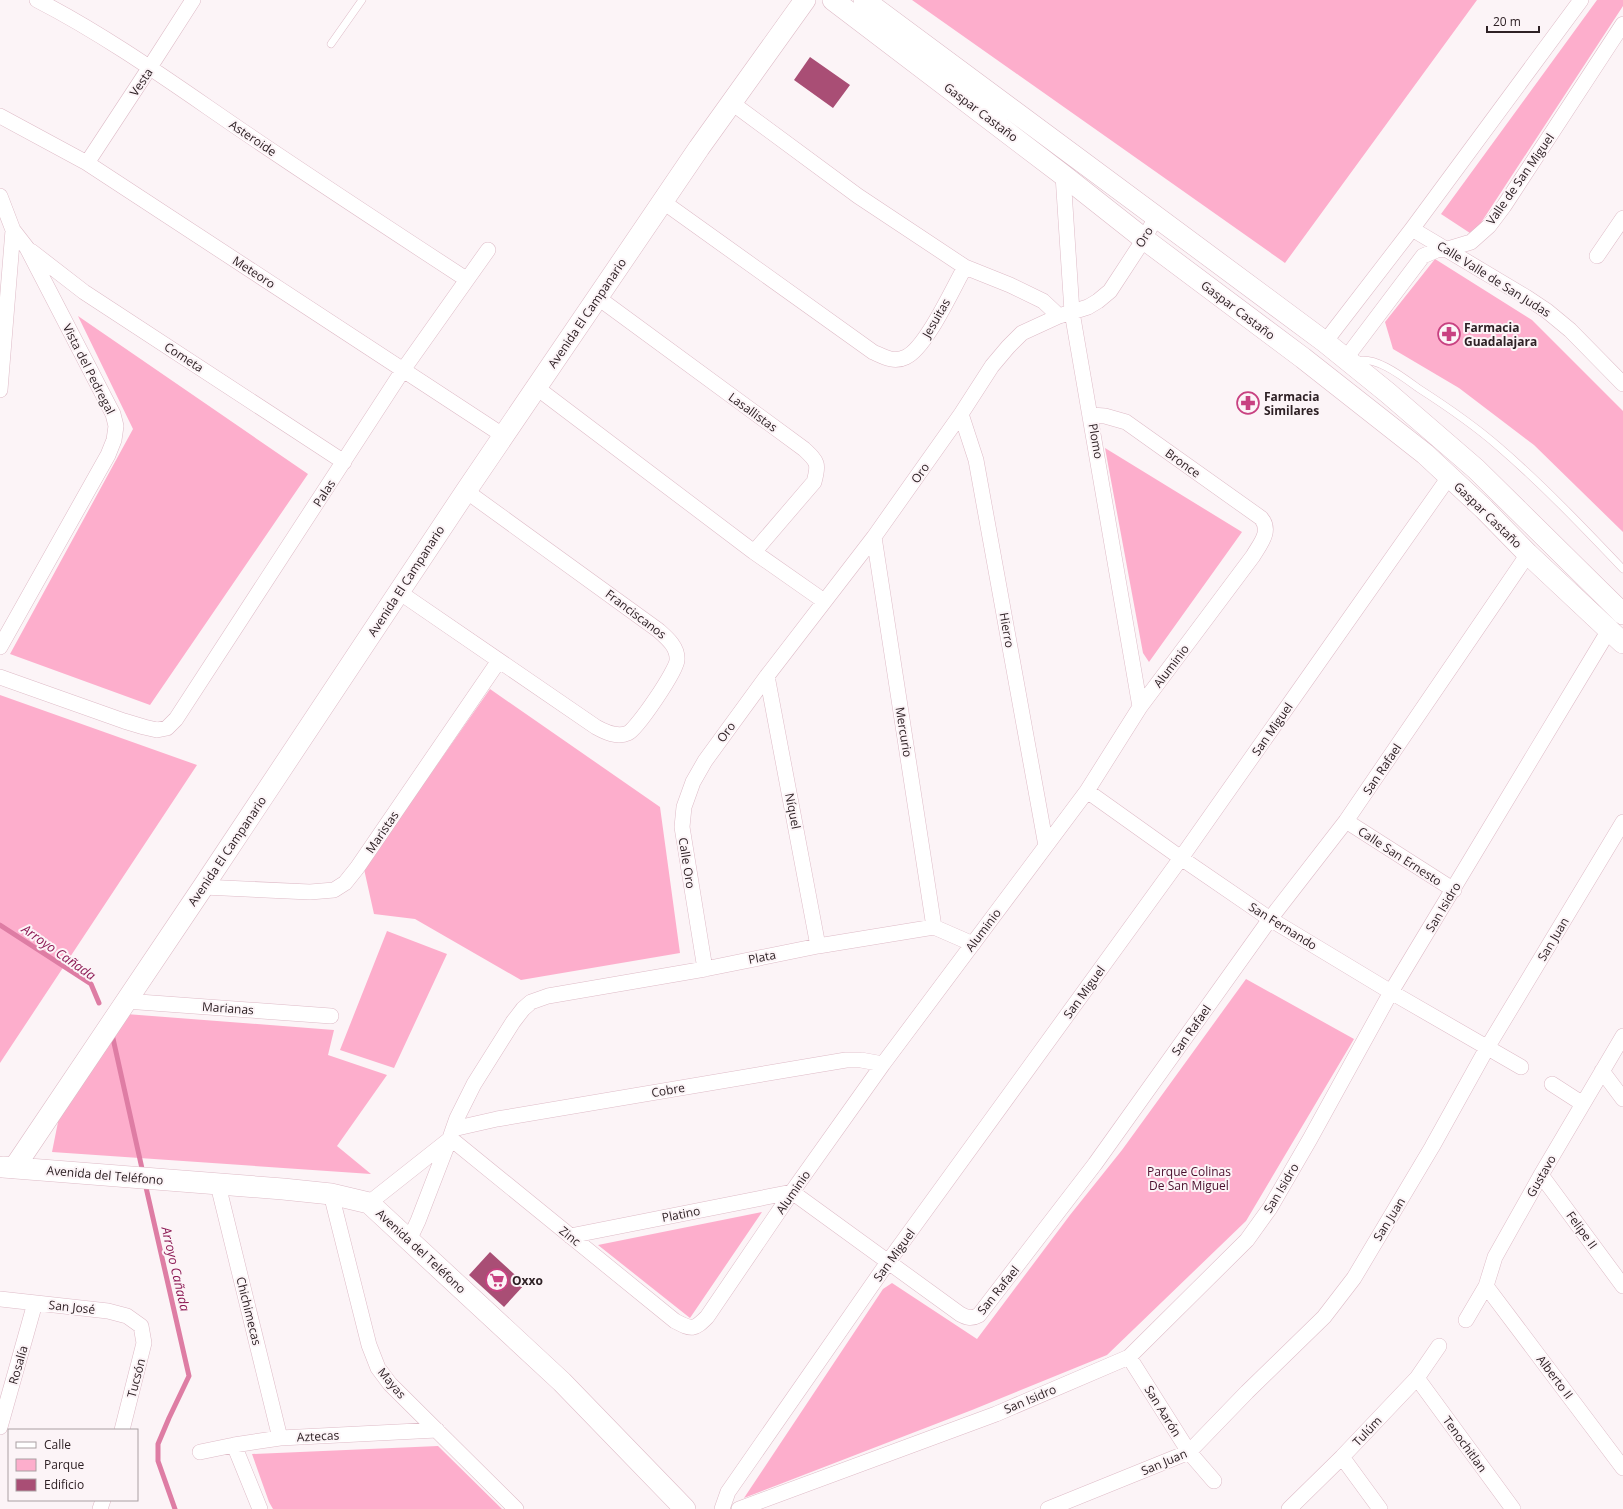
<svg xmlns="http://www.w3.org/2000/svg" width="1623" height="1509" viewBox="0 0 1623 1509" font-family="'Open Sans',sans-serif">
<style>
.green{fill:#fdaecc}
.lines{fill:none;stroke-linecap:round;stroke-linejoin:round}
.stream{stroke:#de7da4;stroke-width:5}
.building{fill:#a94e75}
.lane-casing{stroke:#debbc7;stroke-width:8}
.street-casing{stroke:#debbc7;stroke-width:16}
.secondary-casing{stroke:#debbc7;stroke-width:22}
.lane{stroke:#fff;stroke-width:7}
.street{stroke:#fff;stroke-width:15}
.secondary{stroke:#fff;stroke-width:21}
.labels{text-anchor:middle;dominant-baseline:central;stroke-width:4;stroke-linejoin:round;paint-order:stroke}
.street-label{font-size:12px;fill:#2e2125;stroke:#fcf4f7}
.poi-label{font-size:12px;font-weight:bold;fill:#2e2125;stroke:#fcf4f7;text-anchor:start}
.park-label{font-size:12px;fill:#4a0e2c;stroke:#fcf4f7}
.water-label{font-size:13px;font-style:italic;fill:#8d1a55;stroke:#fcf4f7}
</style>
<rect width="100%" height="100%" fill="#fcf4f7"/>
<path class="green" d="M912 0H1477L1285 263Z
M1597 0H1623V6L1473 235 1441 214Z
M1435 259 1532 320 1623 411V532L1534 445 1459 388 1393 349 1385 322Z
M78 316 308 474 150 705 10 654 133 429Z
M1105 448 1242 532 1149 662 1143 653Z
M490 689 660 807 680 953 521 980 415 919 374 914 364 869Z
M0 695 197 765 0 1063Z
M387 931 447 954 394 1068 340 1050Z
M1246 979 1354 1039 1246 1221 1107 1355 972 1410 744 1498 883 1289 892 1283 977 1339 1070 1215 1122 1150Z
M126 1014 334 1030 328 1055 387 1075 337 1146 371 1174 52 1152 61 1107Z
M762 1212 690 1318 598 1245Z
M438 1446 502 1509H273L269 1502 252 1454Z"/>
<g class="lines">
<path class="stream" d="M0 925 91 984 99 1003
M112 1034 143 1173
M145 1183 189 1376 169 1418 158 1444V1461L175 1509"/>
</g>
<path class="building" d="M810 57 850 85 833 108 794 80Z
M490 1252 525 1284 504 1307 469 1275Z"/>
<g class="lines">
<g class="lane-casing">
<path id="lane" d="M331 44 362 0
M1356 361C1375 355 1403 377 1418 388 1446 406 1474 425 1499 447 1543 485 1583 527 1623 569"/>
</g>
<g class="street-casing">
<path id="street" d="M37 0C109 37 175 85 241 130 316 181 391 230 466 279
M0 116 87 163 504 436
M87 163 150 67 193 0
M1063 175 1072 312 1140 707
M0 196 13 230 27 248 113 414 116 426 114 440 108 455 0 647
M662 201 873 352C884 357 894 363 906 357 926 348 953 288 965 267L858 196 732 103
M1412 229 1526 297 1547 311 1570 330 1623 384
M31 251 84 292 344 462
M1597 256 1623 218
M965 267 1010 285 1043 301 1059 316
M597 297 804 449C818 462 819 464 814 482L754 552
M1325 342 1412 229 1581 0
M1346 358 1423 256 1437 250 1448 249 1471 242 1489 226 1504 206 1623 24
M537 388 754 552 824 601
M0 390 13 230
M961 414 976 460 1046 846
M874 537 934 927
M399 592 596 727C605 732 617 738 628 733 637 729 677 670 677 660 678 647 667 638 658 630L466 491
M767 676 818 946
M0 677 124 721 144 727 157 730 167 728 176 719 403 370 488 250
M1087 791 1181 858 1270 919 1391 992 1521 1067
M1346 821 1454 890
M203 887 310 892 334 890 345 883 357 868 498 662
M705 969 682 827 684 807 693 782 705 761 767 676 874 537 961 414 992 366 1008 347 1022 333 1059 316 1088 307 1098 301 1110 291 1144 239 1156 217
M125 1001 331 1016
M1602 1071 1623 1099
M1552 1084 1583 1104
M453 1129 497 1119 846 1060H861L883 1064
M450 1138 675 1321C692 1330 694 1330 707 1317L792 1192 883 1064 1087 791 1140 707 1253 556C1260 544 1272 531 1261 518L1126 422 1105 416 1091 415
M1541 1175 1623 1286
M218 1185 280 1438
M331 1194 369 1345 378 1368 390 1384 516 1509
M369 1203 450 1139
M570 1236 792 1192 960 1314C967 1318 972 1319 979 1315L1095 1164 1270 919 1346 821 1528 554
M409 1240 418 1221 450 1138 457 1118 474 1084 513 1022 523 1009 531 1002 548 996 705 969 818 946 934 927 973 944
M1486 1286 1623 1468
M0 1299 108 1311 127 1316 141 1326 144 1343 122 1430
M1466 1320 1486 1286 1495 1257 1541 1175 1623 1036
M1129 1357 1189 1452 1214 1481
M1417 1378 1513 1509
M0 1427 35 1303
M234 1445 260 1509
M200 1452 234 1445 280 1438 437 1430
M1342 1457 1380 1509
M100 1509 103 1500
M722 1509 728 1492 888 1262 1181 858 1449 477
M739 1509 996 1414 1129 1357 1247 1240 1270 1208 1310 1139 1391 992 1609 630
M1048 1509 1189 1452 1247 1392 1324 1317 1354 1278 1432 1147 1487 1048 1623 822
M1289 1509 1342 1457 1417 1378 1439 1346"/>
</g>
<g class="secondary-casing">
<path id="secondary" d="M833 0 1063 175 1144 239 1303 358 1425 454 1484 509 1528 554 1623 643
M864 0 1325 342 1388 393 1476 469 1623 614
M3 1167 283 1189 331 1194 369 1203 562 1382 685 1509
M14 1168 203 887 466 491 699 148 805 0"/>
</g>
<use href="#lane" class="lane"/>
<use href="#street" class="street"/>
<use href="#secondary" class="secondary"/>
</g>
<defs>
<g id="pharmacy-ring" transform="scale(1.15)"><circle r="9.5" fill="#fcf4f7" stroke="#c84181" stroke-width="1.5"/><path d="M-2-6h4v4h4v4h-4v4h-4v-4h-4v-4h4Z" fill="#c84181"/></g>
<g id="supermarket-ring" transform="scale(1.15)"><circle r="9.5" fill="#fcf4f7" stroke="#c84181" stroke-width="1.5"/><path d="M-6-5.5h2.5l.6 2H6L4.5 2H-2.5L-4.4-4H-6ZM-1.5 3.2a1.3 1.3 0 1 0 .1 0ZM3 3.2a1.3 1.3 0 1 0 .1 0Z" fill="#c84181"/></g>
</defs>
<g fill-rule="evenodd">
<use href="#pharmacy-ring" x="1449" y="334"/>
<use href="#pharmacy-ring" x="1248" y="403"/>
<use href="#supermarket-ring" x="497" y="1280"/>
</g>
<g class="labels">
<g class="street-label">
<text transform="translate(141 82) rotate(-56)">Vesta</text>
<text transform="translate(981 112) rotate(37)">Gaspar Castaño</text>
<text transform="translate(253 138) rotate(34)">Asteroide</text>
<text transform="translate(1520 179) rotate(-55)">Valle de San Miguel</text>
<text transform="translate(1144 237) rotate(-59)">Oro</text>
<text transform="translate(254 272) rotate(33)">Meteoro</text>
<text transform="translate(1494 279) rotate(32)">Calle Valle de San Judas</text>
<text transform="translate(1238 310) rotate(37)">Gaspar Castaño</text>
<text transform="translate(587 313) rotate(-56)">Avenida El Campanario</text>
<text transform="translate(936 318) rotate(-60)">Jesuitas</text>
<text transform="translate(184 357) rotate(33)">Cometa</text>
<text transform="translate(89 369) rotate(63)">Vista del Pedregal</text>
<text transform="translate(753 412) rotate(36)">Lasallistas</text>
<text transform="translate(1096 441) rotate(80)">Plomo</text>
<text transform="translate(1183 463) rotate(36)">Bronce</text>
<text transform="translate(920 473) rotate(-55)">Oro</text>
<text transform="translate(324 493) rotate(-57)">Palas</text>
<text transform="translate(1488 515) rotate(44)">Gaspar Castaño</text>
<text transform="translate(406 581) rotate(-57)">Avenida El Campanario</text>
<text transform="translate(636 614) rotate(37)">Franciscanos</text>
<text transform="translate(1007 630) rotate(80)">Hierro</text>
<text transform="translate(1171 666) rotate(-53)">Aluminio</text>
<text transform="translate(1272 729) rotate(-55)">San Miguel</text>
<text transform="translate(726 732) rotate(-54)">Oro</text>
<text transform="translate(904 732) rotate(81)">Mercurio</text>
<text transform="translate(1382 769) rotate(-56)">San Rafael</text>
<text transform="translate(793 811) rotate(79)">Níquel</text>
<text transform="translate(382 832) rotate(-56)">Maristas</text>
<text transform="translate(227 851) rotate(-56)">Avenida El Campanario</text>
<text transform="translate(1400 856) rotate(33)">Calle San Ernesto</text>
<text transform="translate(687 863) rotate(81)">Calle Oro</text>
<text transform="translate(1443 907) rotate(-59)">San Isidro</text>
<text transform="translate(1283 926) rotate(32)">San Fernando</text>
<text transform="translate(983 930) rotate(-53)">Aluminio</text>
<text transform="translate(1553 939) rotate(-59)">San Juan</text>
<text transform="translate(762 957) rotate(-11)">Plata</text>
<text transform="translate(1084 992) rotate(-54)">San Miguel</text>
<text transform="translate(228 1008) rotate(4)">Marianas</text>
<text transform="translate(1191 1030) rotate(-55)">San Rafael</text>
<text transform="translate(668 1090) rotate(-10)">Cobre</text>
<text transform="translate(105 1175) rotate(5)">Avenida del Teléfono</text>
<text transform="translate(1541 1176) rotate(-60)">Gustavo</text>
<text transform="translate(1281 1188) rotate(-59)">San Isidro</text>
<text transform="translate(793 1192) rotate(-55)">Aluminio</text>
<text transform="translate(681 1214) rotate(-11)">Platino</text>
<text transform="translate(1389 1219) rotate(-58)">San Juan</text>
<text transform="translate(1582 1230) rotate(54)">Felipe II</text>
<text transform="translate(570 1236) rotate(39)">Zinc</text>
<text transform="translate(421 1251) rotate(43)">Avenida del Teléfono</text>
<text transform="translate(894 1255) rotate(-54)">San Miguel</text>
<text transform="translate(998 1290) rotate(-51)">San Rafael</text>
<text transform="translate(72 1307) rotate(6)">San José</text>
<text transform="translate(249 1311) rotate(76)">Chichimecas</text>
<text transform="translate(18 1365) rotate(-74)">Rosalía</text>
<text transform="translate(1555 1377) rotate(53)">Alberto II</text>
<text transform="translate(136 1378) rotate(-75)">Tucsón</text>
<text transform="translate(392 1383) rotate(50)">Mayas</text>
<text transform="translate(1030 1399) rotate(-23)">San Isidro</text>
<text transform="translate(1163 1411) rotate(58)">San Aarón</text>
<text transform="translate(1367 1431) rotate(-46)">Tulúm</text>
<text transform="translate(318 1436) rotate(-3)">Aztecas</text>
<text transform="translate(1465 1444) rotate(54)">Tenochitlan</text>
<text transform="translate(1164 1462) rotate(-23)">San Juan</text>
</g>
<g class="poi-label">
<text x="1464" y="327">Farmacia<tspan x="1464" dy="14">Guadalajara</tspan></text>
<text x="1264" y="396">Farmacia<tspan x="1264" dy="14">Similares</tspan></text>
<text x="512" y="1280">Oxxo</text>
</g>
<g class="park-label">
<text x="1189" y="1171">Parque Colinas<tspan x="1189" dy="14">De San Miguel</tspan></text>
</g>
<g class="water-label">
<text transform="translate(59 952) rotate(35)">Arroyo Cañada</text>
<text transform="translate(176 1269) rotate(77)">Arroyo Cañada</text>
</g>
</g>
<rect x="8" y="1429" width="130" height="72" fill="#fcf4f7" stroke="#aaa0a3"/>
<rect x="16" y="1442" width="20" height="6" fill="#ffffff" stroke="#aaa0a3"/>
<text x="44" y="1449" font-size="12" fill="#2e2125">Calle</text>
<rect x="16" y="1459" width="20" height="12" fill="#fdaecc" stroke="#aaa0a3"/>
<text x="44" y="1469" font-size="12" fill="#2e2125">Parque</text>
<rect x="16" y="1479" width="20" height="12" fill="#a94e75" stroke="#aaa0a3"/>
<text x="44" y="1489" font-size="12" fill="#2e2125">Edificio</text>
<path d="M1487 26v6h52v-6" fill="none" stroke="#2e2125" stroke-width="2"/>
<text x="1493" y="26" font-size="12" fill="#2e2125" stroke="#fcf4f7" stroke-width="3" paint-order="stroke">20 m</text>
</svg>
